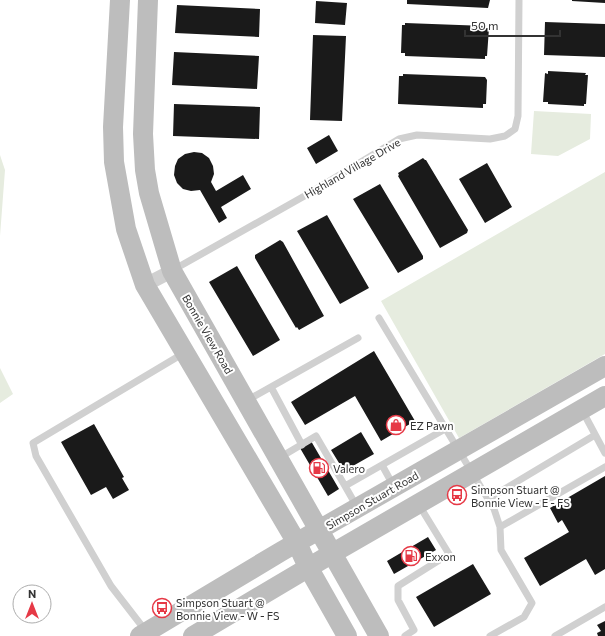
<svg xmlns="http://www.w3.org/2000/svg" width="605" height="636" viewBox="0 0 605 636" font-family="Commissioner,sans-serif">
<style>
.green{fill:#e6ecdf}
.building{fill:#1a1a1a}
.lines{fill:none;stroke-linecap:round;stroke-linejoin:round}
.lane{stroke:#d0d0d0;stroke-width:7}
.street{stroke:#d0d0d0;stroke-width:14}
.secondary{stroke:#bdbdbd;stroke-width:20}
.labels{text-anchor:middle;dominant-baseline:central;stroke-width:4;stroke-linejoin:round;paint-order:stroke}
.street-label{font-size:11px;fill:#333;stroke:#fff}
.poi-label{font-size:11px;fill:#333;stroke:#fff;text-anchor:start}
</style>
<rect width="100%" height="100%" fill="#fff"/>
<path class="green" d="M534 111 591 114 590 139 558 156 531 154Z
M0 155 5 170 0 236Z
M605 172V354L459 438 381 301Z
M0 368 13 394 0 403Z"/>
<path class="building" d="M407 0H490L488 8 407 4Z
M572 0H605V3L572 1Z
M316 1 347 3 345 25 315 23Z
M177 5 260 9 259 37 175 33Z
M545 22 605 24V57L544 55Z
M405 23 486 26V28H489L487 56H485V59L405 56V53H401L402 25H405Z
M313 35 346 36 342 121 310 120Z
M174 52 259 56 257 89 172 85Z
M548 71 586 73 585 75H588L586 104H584V106L548 104V102H543L545 73 548 74Z
M403 74 485 77 487 80 486 104H483V108L398 104 399 76H403Z
M174 104 260 107 259 139 173 136Z
M329 135 338 151 316 164 307 148Z
M194 152 202 153 209 158 213 166 214 174 211 182 216 191 243 175 251 189 221 207 227 218 219 223 200 190 191 191 183 189 177 183 174 175 175 166 178 159 185 154Z
M423 158 425 160H426L468 230 467 233 440 248 398 176 399 175 398 173Z
M487 163 512 207 485 223 459 179Z
M380 184 423 256V259L398 273 353 199Z
M327 215 369 288 340 304 297 231Z
M280 240 283 242 324 316 299 330 297 327 296 328 255 258V255Z
M237 266 280 340 253 356 209 282Z
M374 351 415 421 381 441 355 396 305 425 291 402Z
M94 424 124 477 122 478 129 490 113 499 106 487 91 495 61 442Z
M361 432 374 454 344 471 331 450Z
M311 441 339 489 328 496 300 448Z
M605 476V569L595 575 586 559 540 586 524 558 569 532 562 520 558 523 550 508Z
M428 537 436 550 394 574 387 561Z
M473 564 491 594 434 627 416 597Z
M605 621V636H598L597 633 601 631 597 625Z"/>
<g class="lines">
<path class="lane" d="M173 270 308 194 399 139 417 135 490 139 505 136 515 129 518 116 519 0
M379 318 494 509 500 527 605 467
M271 387 302 445
M246 401 358 338
M582 410 605 453
M279 458 316 436 345 486 445 429
M382 465 393 485
M345 486 357 507
M488 499 595 435
M145 630 111 586 36 456 33 443 184 353
M405 636 414 630 398 600V586L449 554 419 505
M490 636 524 617 532 603 501 550 500 527
M555 636 605 607"/>
<path class="street" d="M145 285 172 271"/>
<path class="secondary" d="M120 0 113 127 114 162 126 229 145 285 297 543 308 567 347 636
M148 0 143 134 145 170 149 193 172 271 379 636
M140 636 282 551 605 366
M193 636 333 553 605 396"/>
</g>
<defs>
<g id="shop-ring" transform="scale(1)"><circle r="9.5" fill="#fff" stroke="#e63946" stroke-width="1.5"/><path d="M-5-2.5h2.3a2.7 3.5 0 0 1 5.4 0H5L5.5 6h-11ZM-1.5-2.5h3a1.5 2.3 0 0 0-3 0Z" fill="#e63946"/></g>
<g id="fuel-ring" transform="scale(1)"><circle r="9.5" fill="#fff" stroke="#e63946" stroke-width="1.5"/><path d="M-5.5-6h7V0h2V4h1.3V-2.5L3-4.5l.8-.8L6-3V5H2.5V1h-1V6h-7ZM-4.2-4.7v3.2H.2V-4.7Z" fill="#e63946"/></g>
<g id="bus-ring" transform="scale(1)"><circle r="9.5" fill="#fff" stroke="#e63946" stroke-width="1.5"/><path d="M-5-6H5V4H4V6H2V4H-2V6H-4V4H-5ZM-3.5-4V0h7V-4ZM-3.5 1.2v1.5H-2V1.2ZM2 1.2v1.5H3.5V1.2Z" fill="#e63946"/></g>
</defs>
<g fill-rule="evenodd">
<use href="#shop-ring" x="396" y="425"/>
<use href="#fuel-ring" x="319" y="468"/>
<use href="#bus-ring" x="457" y="495"/>
<use href="#fuel-ring" x="411" y="556"/>
<use href="#bus-ring" x="162" y="608"/>
</g>
<g class="labels">
<g class="street-label">
<text transform="translate(352 168) rotate(-30)">Highland Village Drive</text>
<text transform="translate(208 334) rotate(60)">Bonnie View Road</text>
<text transform="translate(372 500) rotate(-30)">Simpson Stuart Road</text>
</g>
<g class="poi-label">
<text x="410" y="425">EZ Pawn</text>
<text x="333" y="468">Valero</text>
<text x="471" y="489">Simpson Stuart @<tspan x="471" dy="13">Bonnie View - E - FS</tspan></text>
<text x="425" y="556">Exxon</text>
<text x="176" y="602">Simpson Stuart @<tspan x="176" dy="13">Bonnie View - W - FS</tspan></text>
</g>
</g>
<g transform="translate(32 604)"><circle r="19" fill="#ffffff" stroke="#adadad"/>
<path d="M0-3L7 15L0 10L-7 15Z" fill="#e63946"/>
<text y="-6" font-size="11" font-weight="bold" text-anchor="middle" fill="#333333">N</text>
</g>
<path d="M465 30v6h95v-6" fill="none" stroke="#333333" stroke-width="2"/>
<text x="471" y="30" font-size="12" fill="#333333" stroke="#ffffff" stroke-width="3" paint-order="stroke">50 m</text>
</svg>
